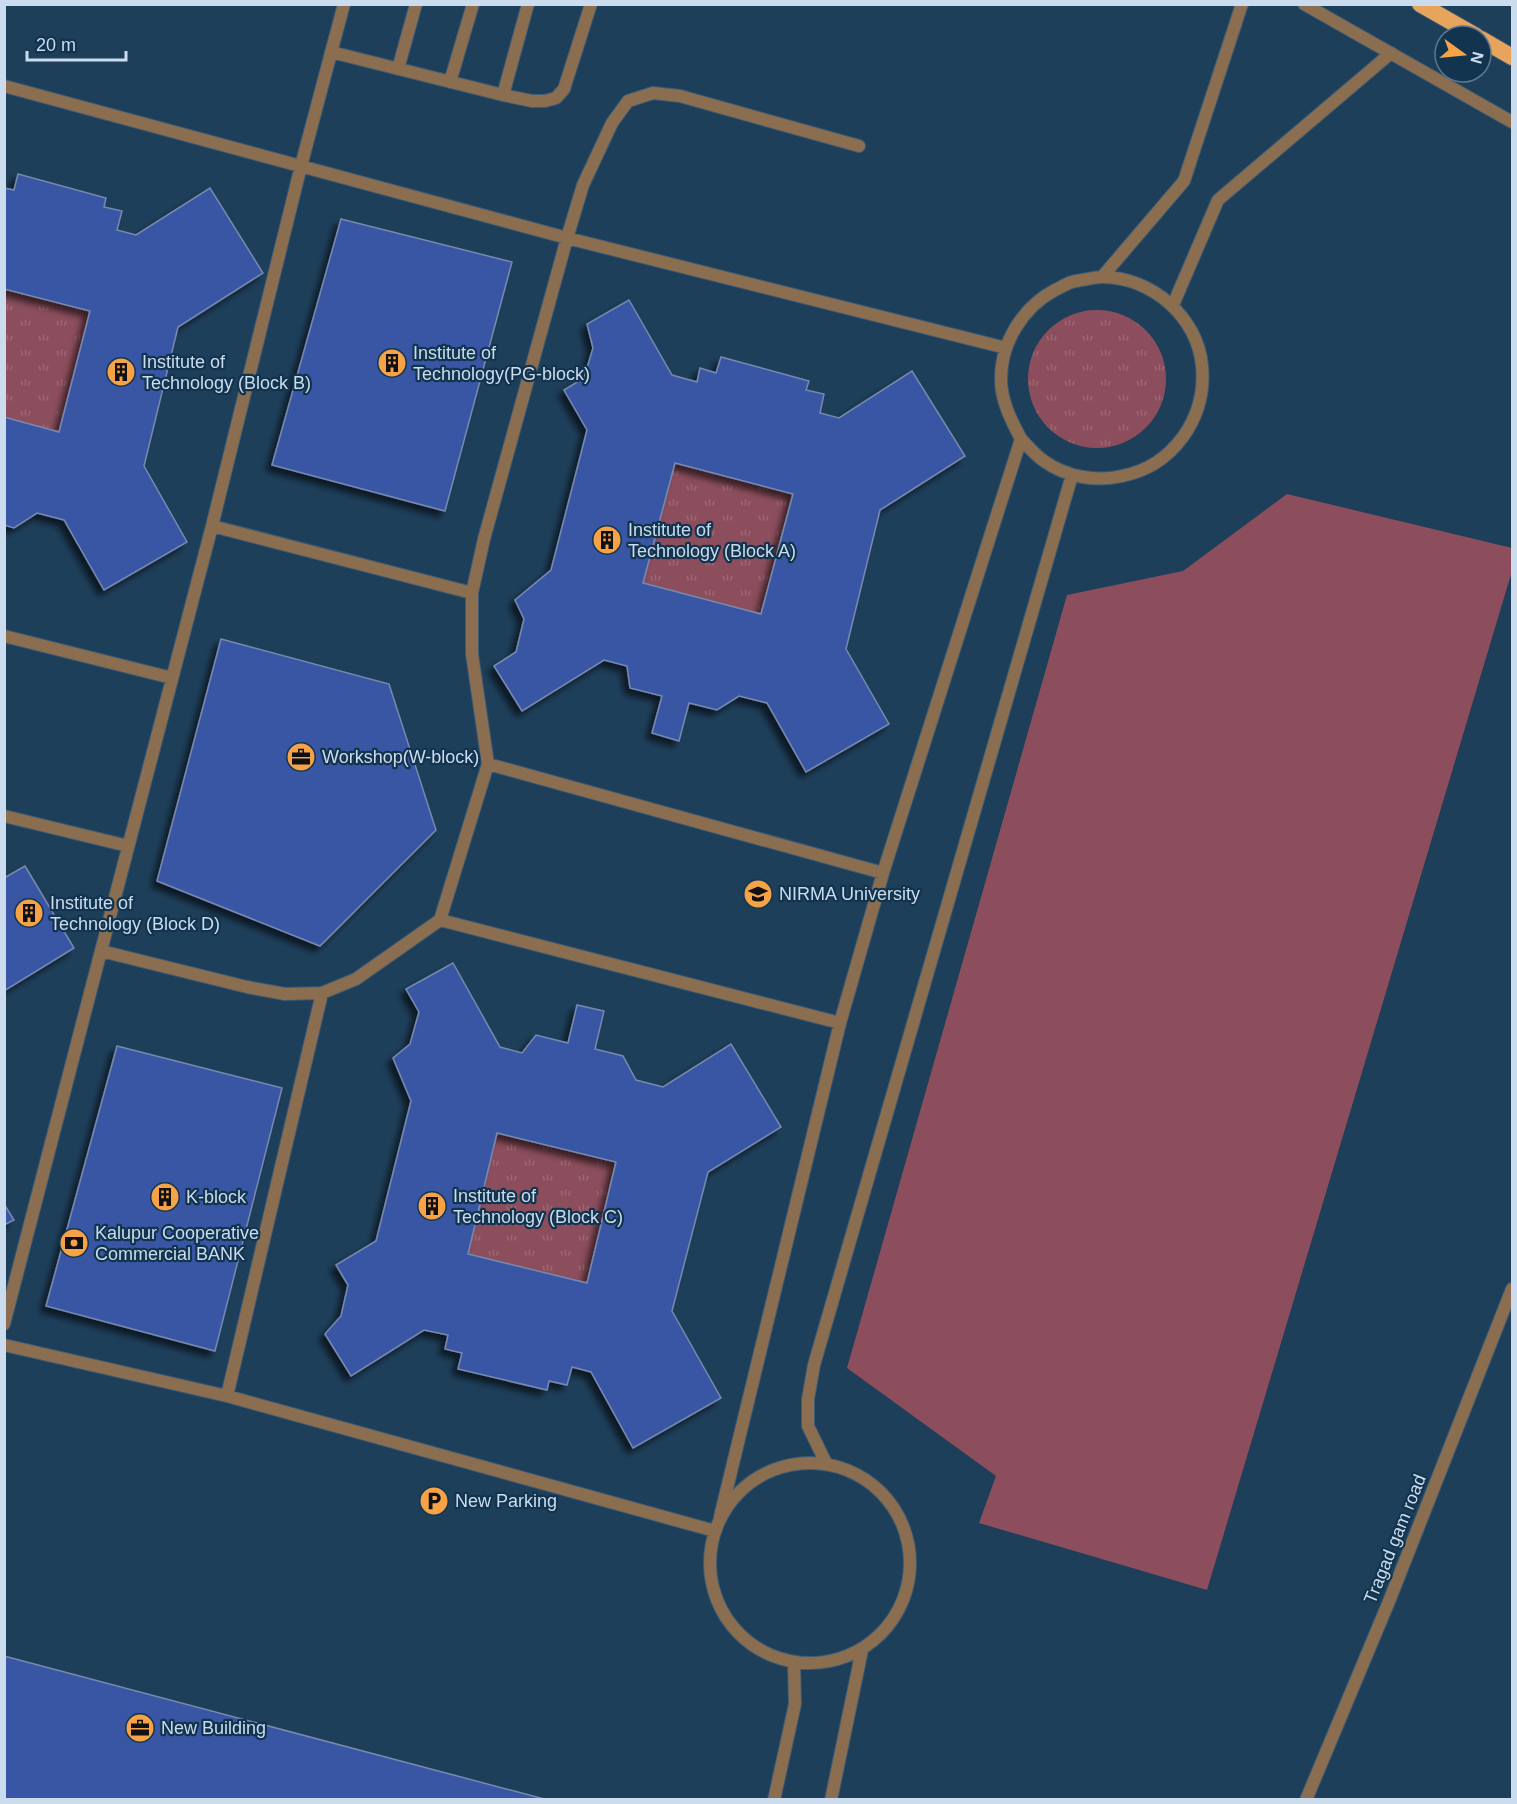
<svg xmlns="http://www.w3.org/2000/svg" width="1517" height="1804" viewBox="0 0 1517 1804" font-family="Helvetica,sans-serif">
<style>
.grass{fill:url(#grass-tufts)}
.garden{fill:#8c4e5c}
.building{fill:#3957a4;stroke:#7889af;stroke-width:1.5;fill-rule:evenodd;filter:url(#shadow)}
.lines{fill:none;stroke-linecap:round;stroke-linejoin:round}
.service-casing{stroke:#3d5b74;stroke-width:14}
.minor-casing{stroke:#3d5b74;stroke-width:14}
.tertiary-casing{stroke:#3d5b74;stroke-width:14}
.trunk-casing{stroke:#3d5b74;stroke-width:18}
.service{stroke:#8b6d4f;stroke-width:12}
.minor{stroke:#8b6d4f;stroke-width:12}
.tertiary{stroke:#8b6d4f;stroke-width:12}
.trunk{stroke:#e7a45d;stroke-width:16}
.labels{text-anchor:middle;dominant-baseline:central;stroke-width:4.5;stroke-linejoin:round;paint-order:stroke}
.poi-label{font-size:18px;fill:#cadced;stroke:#13344f;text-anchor:start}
.street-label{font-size:18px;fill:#cadced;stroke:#13344f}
</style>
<defs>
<pattern id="grass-tufts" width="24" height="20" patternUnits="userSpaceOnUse" patternTransform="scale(1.5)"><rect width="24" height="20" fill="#8c4e5c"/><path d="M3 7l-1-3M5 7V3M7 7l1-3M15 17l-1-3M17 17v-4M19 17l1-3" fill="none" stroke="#9b6774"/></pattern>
<filter id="shadow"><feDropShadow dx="-5.5" dy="5.5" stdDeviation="3" flood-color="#0009"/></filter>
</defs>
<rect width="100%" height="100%" fill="#1e3f5a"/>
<path class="grass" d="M4 289 90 311 59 432 5 417Z
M1028 379a69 69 0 1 1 138 0a69 69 0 1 1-138 0Z
M675 463 793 494 761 614 643 583Z
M497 1133 616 1162 587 1283 468 1254Z"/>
<path class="garden" d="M1287 494 1512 548V571L1207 1590 979 1523 996 1476 847 1368 1067 595 1183 571Z"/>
<path class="building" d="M18 174 106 198 104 207 122 211 117 230 136 235 210 188 263 273 178 327 144 466 187 542 104 590 64 520 37 513 14 528 4 525V417L59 432 90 311 4 289V188L14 190Z
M341 219 512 262 445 511 272 465Z
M629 300 672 375 697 382 700 368 716 373 721 357 809 381 806 390 824 394 820 413 839 418 912 371 965 456 880 510 846 649 889 724 806 772 767 703 739 696 717 710 689 703 679 741 652 733 662 696 630 688 627 666 604 660 522 711 494 666 516 652 524 619 515 600 551 570 587 430 564 390 584 378 593 348 587 324ZM675 463 793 494 761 614 643 583Z
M221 639 389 684 436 830 320 946 157 881Z
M25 866 74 948 4 991V878Z
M453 963 500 1047 522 1053 536 1035 568 1043 577 1005 604 1011 595 1049 623 1056 636 1080 663 1087 731 1044 781 1127 708 1172 672 1311 721 1398 633 1448 591 1372 572 1367 567 1385 549 1381 547 1390 458 1369 462 1353 445 1349 448 1335 424 1330 351 1376 325 1334 341 1316 348 1285 336 1265 376 1241 411 1101 393 1058 410 1044 419 1012 406 989ZM497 1133 616 1162 587 1283 468 1254Z
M117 1046 282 1088 215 1351 46 1306Z
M4 1204 14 1220 4 1225Z
M4 1656 548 1800H4Z"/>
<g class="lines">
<g class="service-casing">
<path id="service" d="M331 52 503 95 532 101H545L556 98 564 89 591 4
M398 69 416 4
M450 82 473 4
M4 86 567 238 1006 348
M503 95 528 4
M1102 277 1184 181 1242 4
M1173 305 1218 200 1391 53
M212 526 301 166 344 4
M472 593 212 526 101 951 247 987 285 994 322 993 356 979 440 920 488 764 472 654V593L484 539 567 238 583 185 612 123 628 101 653 93 680 96 859 146
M4 636 172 678
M488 764 883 873
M4 816 128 846
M440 920 840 1023
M4 1324 101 951
M4 1345 227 1396 715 1531
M227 1396 322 993
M710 1563a100 100 0 1 1 200 0a100 100 0 1 1-200 0Z
M826 1463 808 1426V1399L814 1365 1072 475
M720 1517 840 1023 883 873 1021 439C1011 420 1001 401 1001 379 1001 342 1023 307 1055 290 1062 287 1068 282 1076 281 1084 280 1094 277 1103 277 1151 277 1198 317 1202 366 1207 418 1173 466 1122 476 1096 482 1066 477 1044 461 1035 455 1028 446 1021 439
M774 1800 795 1704 794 1664
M831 1800 862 1650"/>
</g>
<g class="minor-casing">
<path id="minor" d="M1306 1800 1390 1599 1512 1289"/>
</g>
<g class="tertiary-casing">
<path id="tertiary" d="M1304 4 1512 122"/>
</g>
<g class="trunk-casing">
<path id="trunk" d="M1420 4 1476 36
M1481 39 1512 57"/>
</g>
<use href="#service" class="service"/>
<use href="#minor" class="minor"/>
<use href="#tertiary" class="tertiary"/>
<use href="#trunk" class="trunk"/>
</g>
<defs>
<g id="building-disc" transform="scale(1.5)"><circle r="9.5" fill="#f5a346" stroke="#13344f"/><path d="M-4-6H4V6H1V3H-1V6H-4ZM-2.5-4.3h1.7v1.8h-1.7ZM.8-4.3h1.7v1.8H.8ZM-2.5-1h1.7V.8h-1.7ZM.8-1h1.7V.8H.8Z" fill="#111"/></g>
<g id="office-disc" transform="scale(1.5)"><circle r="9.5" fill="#f5a346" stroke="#13344f"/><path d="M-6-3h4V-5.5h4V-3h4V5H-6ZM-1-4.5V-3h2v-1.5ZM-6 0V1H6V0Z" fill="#111"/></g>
<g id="university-disc" transform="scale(1.5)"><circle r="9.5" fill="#f5a346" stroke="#13344f"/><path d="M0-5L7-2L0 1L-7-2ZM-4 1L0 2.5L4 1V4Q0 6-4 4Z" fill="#111"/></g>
<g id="bank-disc" transform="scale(1.5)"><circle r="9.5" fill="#f5a346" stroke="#13344f"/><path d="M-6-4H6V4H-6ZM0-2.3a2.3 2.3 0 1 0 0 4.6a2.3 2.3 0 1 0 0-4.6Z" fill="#111"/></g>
<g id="parking-disc" transform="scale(1.5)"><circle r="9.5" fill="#f5a346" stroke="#13344f"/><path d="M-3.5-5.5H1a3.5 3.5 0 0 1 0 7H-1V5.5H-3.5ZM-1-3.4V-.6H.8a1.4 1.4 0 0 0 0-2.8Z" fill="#111"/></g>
</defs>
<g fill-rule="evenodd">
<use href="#building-disc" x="392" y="363"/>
<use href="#building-disc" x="121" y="372"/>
<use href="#building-disc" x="607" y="540"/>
<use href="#office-disc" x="301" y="757"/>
<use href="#university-disc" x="758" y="894"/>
<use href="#building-disc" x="29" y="913"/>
<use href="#building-disc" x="165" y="1197"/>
<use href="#building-disc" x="432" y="1206"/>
<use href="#bank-disc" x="74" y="1243"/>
<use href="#parking-disc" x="434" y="1501"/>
<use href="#office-disc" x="140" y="1728"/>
</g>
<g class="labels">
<g class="poi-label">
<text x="413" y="353">Institute of<tspan x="413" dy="21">Technology(PG-block)</tspan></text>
<text x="142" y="362">Institute of<tspan x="142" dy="21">Technology (Block B)</tspan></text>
<text x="628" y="530">Institute of<tspan x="628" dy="21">Technology (Block A)</tspan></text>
<text x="322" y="757">Workshop(W-block)</text>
<text x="779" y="894">NIRMA University</text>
<text x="50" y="903">Institute of<tspan x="50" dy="21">Technology (Block D)</tspan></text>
<text x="453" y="1196">Institute of<tspan x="453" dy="21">Technology (Block C)</tspan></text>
<text x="186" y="1197">K-block</text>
<text x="95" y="1233">Kalupur Cooperative<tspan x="95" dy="21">Commercial BANK</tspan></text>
<text x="455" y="1501">New Parking</text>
<text x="161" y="1728">New Building</text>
</g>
<g class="street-label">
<text transform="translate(1395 1539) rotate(-68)">Tragad gam road</text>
</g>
</g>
<rect width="1517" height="1804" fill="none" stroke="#cadced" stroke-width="12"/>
<g transform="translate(1463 54) rotate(105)"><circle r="28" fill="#13344f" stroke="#5c778e" stroke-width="1.5"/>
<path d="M0-4.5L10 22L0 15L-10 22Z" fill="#f5a346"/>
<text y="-9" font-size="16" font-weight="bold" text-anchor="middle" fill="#cadced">N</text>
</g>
<path d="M27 51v9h99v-9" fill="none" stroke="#cadced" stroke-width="3"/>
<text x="36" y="51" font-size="18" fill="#cadced" stroke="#13344f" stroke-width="4.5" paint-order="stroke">20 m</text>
</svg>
